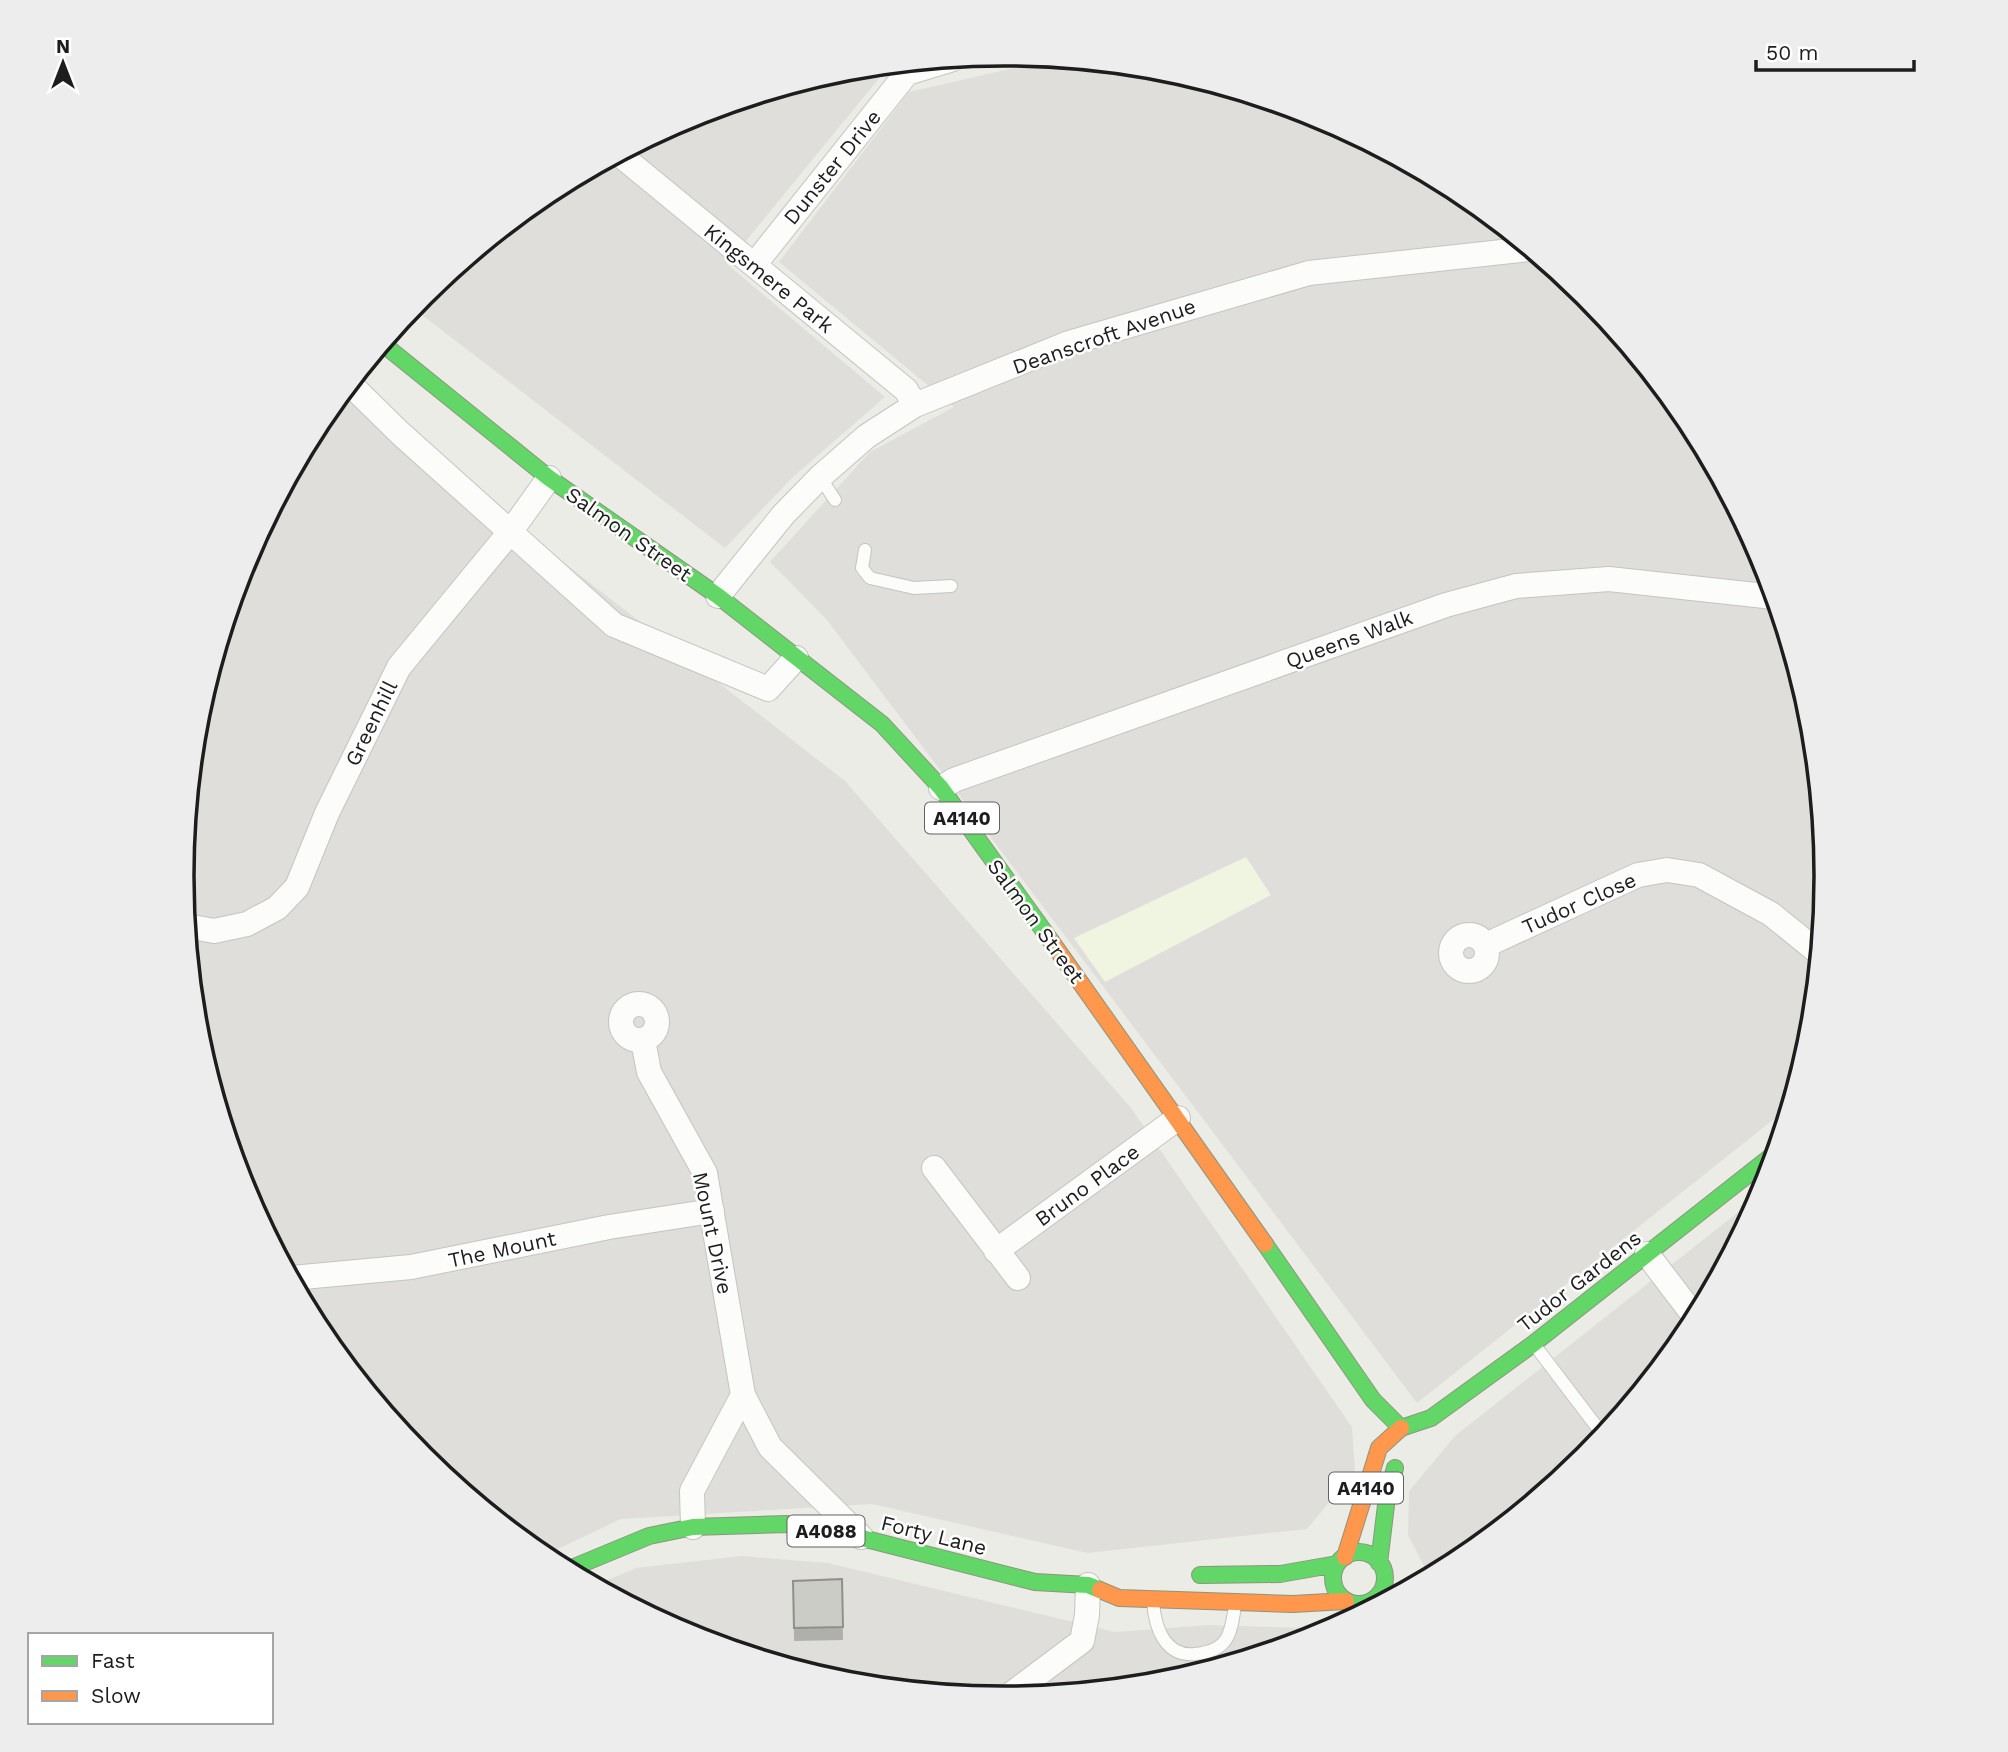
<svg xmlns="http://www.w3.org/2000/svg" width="2008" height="1752" viewBox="0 0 2008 1752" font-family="'Work Sans',sans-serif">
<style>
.residential{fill:#dfdedb}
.education{fill:#f0f5e1}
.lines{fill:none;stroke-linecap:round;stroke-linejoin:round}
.lane-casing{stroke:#c4c4c2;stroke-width:14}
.street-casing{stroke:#c4c4c2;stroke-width:26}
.fast-casing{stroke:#8d957f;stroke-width:18}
.slow-casing{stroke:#8d957f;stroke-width:18}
.lane{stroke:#fcfcfb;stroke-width:12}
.street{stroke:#fcfcfb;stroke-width:24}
.fast{stroke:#63d668;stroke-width:16}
.slow{stroke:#ff974d;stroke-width:16}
.wall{fill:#afafab}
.building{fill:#ccccc7;stroke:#8f8f8b;stroke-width:2}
.labels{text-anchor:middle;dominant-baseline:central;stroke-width:5;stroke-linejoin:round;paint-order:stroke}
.shield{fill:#fff;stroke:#616161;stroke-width:2}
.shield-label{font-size:19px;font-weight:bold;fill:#1d1d1d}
.street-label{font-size:21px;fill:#1d1d1d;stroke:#fff}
.rim{fill:none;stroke:#1d1d1d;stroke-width:3.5}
</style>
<rect width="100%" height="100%" fill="#ecece6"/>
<path class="residential" d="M1055 59 1165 70 1319 117 1461 193 1585 295 1687 420 1763 562 1810 716 1826 876 1810 1037 1788 1108 1417 1403 827 620 770 562 870 452 954 407 779 262 909 92Z
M890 65 727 264 885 397 793 477 725 548 413 308 423 295 548 193 690 117 844 70Z
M354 379 554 555 845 781 1131 1108 1352 1427 1355 1471 1307 1529 1087 1553 872 1504 621 1519 543 1556 423 1457 321 1332 245 1190 198 1036 182 876 198 715 245 561 321 419Z
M1761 1194 1687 1333 1585 1457 1460 1559 1429 1576 1408 1535 1409 1491 1455 1436Z
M742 1556 828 1563 1115 1632 1208 1625 1304 1628 1322 1633 1164 1682 1004 1698 843 1682 689 1635 596 1585 636 1568Z"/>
<path class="education" d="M1246 857 1271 895 1105 982 1074 938Z"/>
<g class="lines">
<g class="lane-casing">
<path id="lane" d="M820 477 835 500
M865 550 862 568 870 578 914 588 951 586
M1536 1347 1603 1435
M1153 1602C1155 1628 1165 1657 1195 1654 1228 1651 1231 1635 1235 1605"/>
</g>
<g class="street-casing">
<path id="street" d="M619 154 906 390 915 405
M754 265 907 73 953 59
M350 384 400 433 614 625 768 689 796 658
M718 596 783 515 820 477 867 436 915 405 1069 343 1309 273 1529 249
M941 788 954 780 1446 605 1516 586 1609 579 1774 597
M187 926 214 931 247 924 277 908 297 887 327 813 399 667 511 531 549 478
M1451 953a18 18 0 1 1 36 0a18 18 0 1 1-36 0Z
M1486 945 1638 875 1667 870 1699 875 1771 914 1818 952
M621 1022a18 18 0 1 1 36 0a18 18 0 1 1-36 0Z
M643 1040 649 1072 705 1173 743 1395 770 1447 861 1537
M934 1168 1018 1278
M996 1251 1178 1118
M1647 1254 1695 1317
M292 1278 411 1267 609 1227 712 1211
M693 1527 692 1491 743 1395
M1006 1698 1082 1641 1087 1615 1088 1585"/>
</g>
<g class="fast-casing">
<path id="fast" d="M383 344 549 478 718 596 882 724 941 788 1051 941
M1265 1244 1373 1400 1401 1428
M1401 1428 1431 1418 1533 1344 1774 1154
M1333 1578a26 26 0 1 1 52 0a26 26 0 1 1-52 0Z
M1379 1563 1387 1497 1395 1468
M567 1570 649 1536 693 1527 787 1524 862 1538 1035 1582 1088 1585 1100 1590
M1200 1575 1280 1574 1337 1564"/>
</g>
<g class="slow-casing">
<path id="slow" d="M1051 941 1265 1244
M1345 1557 1379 1448 1401 1428
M1100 1590 1119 1598 1293 1604 1346 1601"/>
</g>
<use href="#lane" class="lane"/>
<use href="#street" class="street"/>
<use href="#fast" class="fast"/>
<use href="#slow" class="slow"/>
</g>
<path class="wall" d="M842 1579 843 1640 794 1641 793 1581Z"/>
<path class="building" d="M842 1579 843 1627 794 1628 793 1581Z"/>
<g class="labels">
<g class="shield">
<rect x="925" y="802.5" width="74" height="31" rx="5"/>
<rect x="1329" y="1472.5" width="74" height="31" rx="5"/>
<rect x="787.5" y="1515.5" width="77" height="31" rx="5"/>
</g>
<g class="shield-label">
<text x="962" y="818">A4140</text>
<text x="1366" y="1488">A4140</text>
<text x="826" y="1531">A4088</text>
</g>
<g class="street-label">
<text transform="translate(832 167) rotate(-51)">Dunster Drive</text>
<text transform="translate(769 278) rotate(39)">Kingsmere Park</text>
<text transform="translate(1104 336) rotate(-19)">Deanscroft Avenue</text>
<text transform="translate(629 534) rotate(35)">Salmon Street</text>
<text transform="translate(1349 639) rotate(-20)">Queens Walk</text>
<text transform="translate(371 723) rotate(-64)">Greenhill</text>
<text transform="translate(1579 903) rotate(-24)">Tudor Close</text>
<text transform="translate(1036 921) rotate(54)">Salmon Street</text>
<text transform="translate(1087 1185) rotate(-36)">Bruno Place</text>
<text transform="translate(713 1233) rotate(78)">Mount Drive</text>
<text transform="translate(502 1249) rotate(-12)">The Mount</text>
<text transform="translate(1579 1281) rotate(-38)">Tudor Gardens</text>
<text transform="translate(934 1535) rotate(14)">Forty Lane</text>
</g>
</g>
<path d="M0 0H2008V1752H0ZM194 876a810 810 0 1 1 1620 0a810 810 0 1 1-1620 0Z" fill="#ededed" fill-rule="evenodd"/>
<path class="rim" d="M194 876a810 810 0 1 1 1620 0a810 810 0 1 1-1620 0Z"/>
<rect x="28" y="1633" width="245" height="91" fill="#ffffff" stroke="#a5a5a5" stroke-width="2"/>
<rect x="42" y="1656" width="35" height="10" fill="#63d668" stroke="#a5a5a5" stroke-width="2"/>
<text x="91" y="1668" font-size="21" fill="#1d1d1d">Fast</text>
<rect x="42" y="1691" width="35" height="10" fill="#ff974d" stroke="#a5a5a5" stroke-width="2"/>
<text x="91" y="1703" font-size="21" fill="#1d1d1d">Slow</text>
<g transform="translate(63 63)" stroke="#ffffff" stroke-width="5" paint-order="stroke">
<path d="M0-5L12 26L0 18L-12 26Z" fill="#1d1d1d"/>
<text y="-10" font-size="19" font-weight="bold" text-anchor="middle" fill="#1d1d1d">N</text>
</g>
<path d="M1756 60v10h158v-10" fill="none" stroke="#1d1d1d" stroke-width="3.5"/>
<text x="1766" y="60" font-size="21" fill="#1d1d1d" stroke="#ffffff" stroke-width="5" paint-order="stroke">50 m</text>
</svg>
